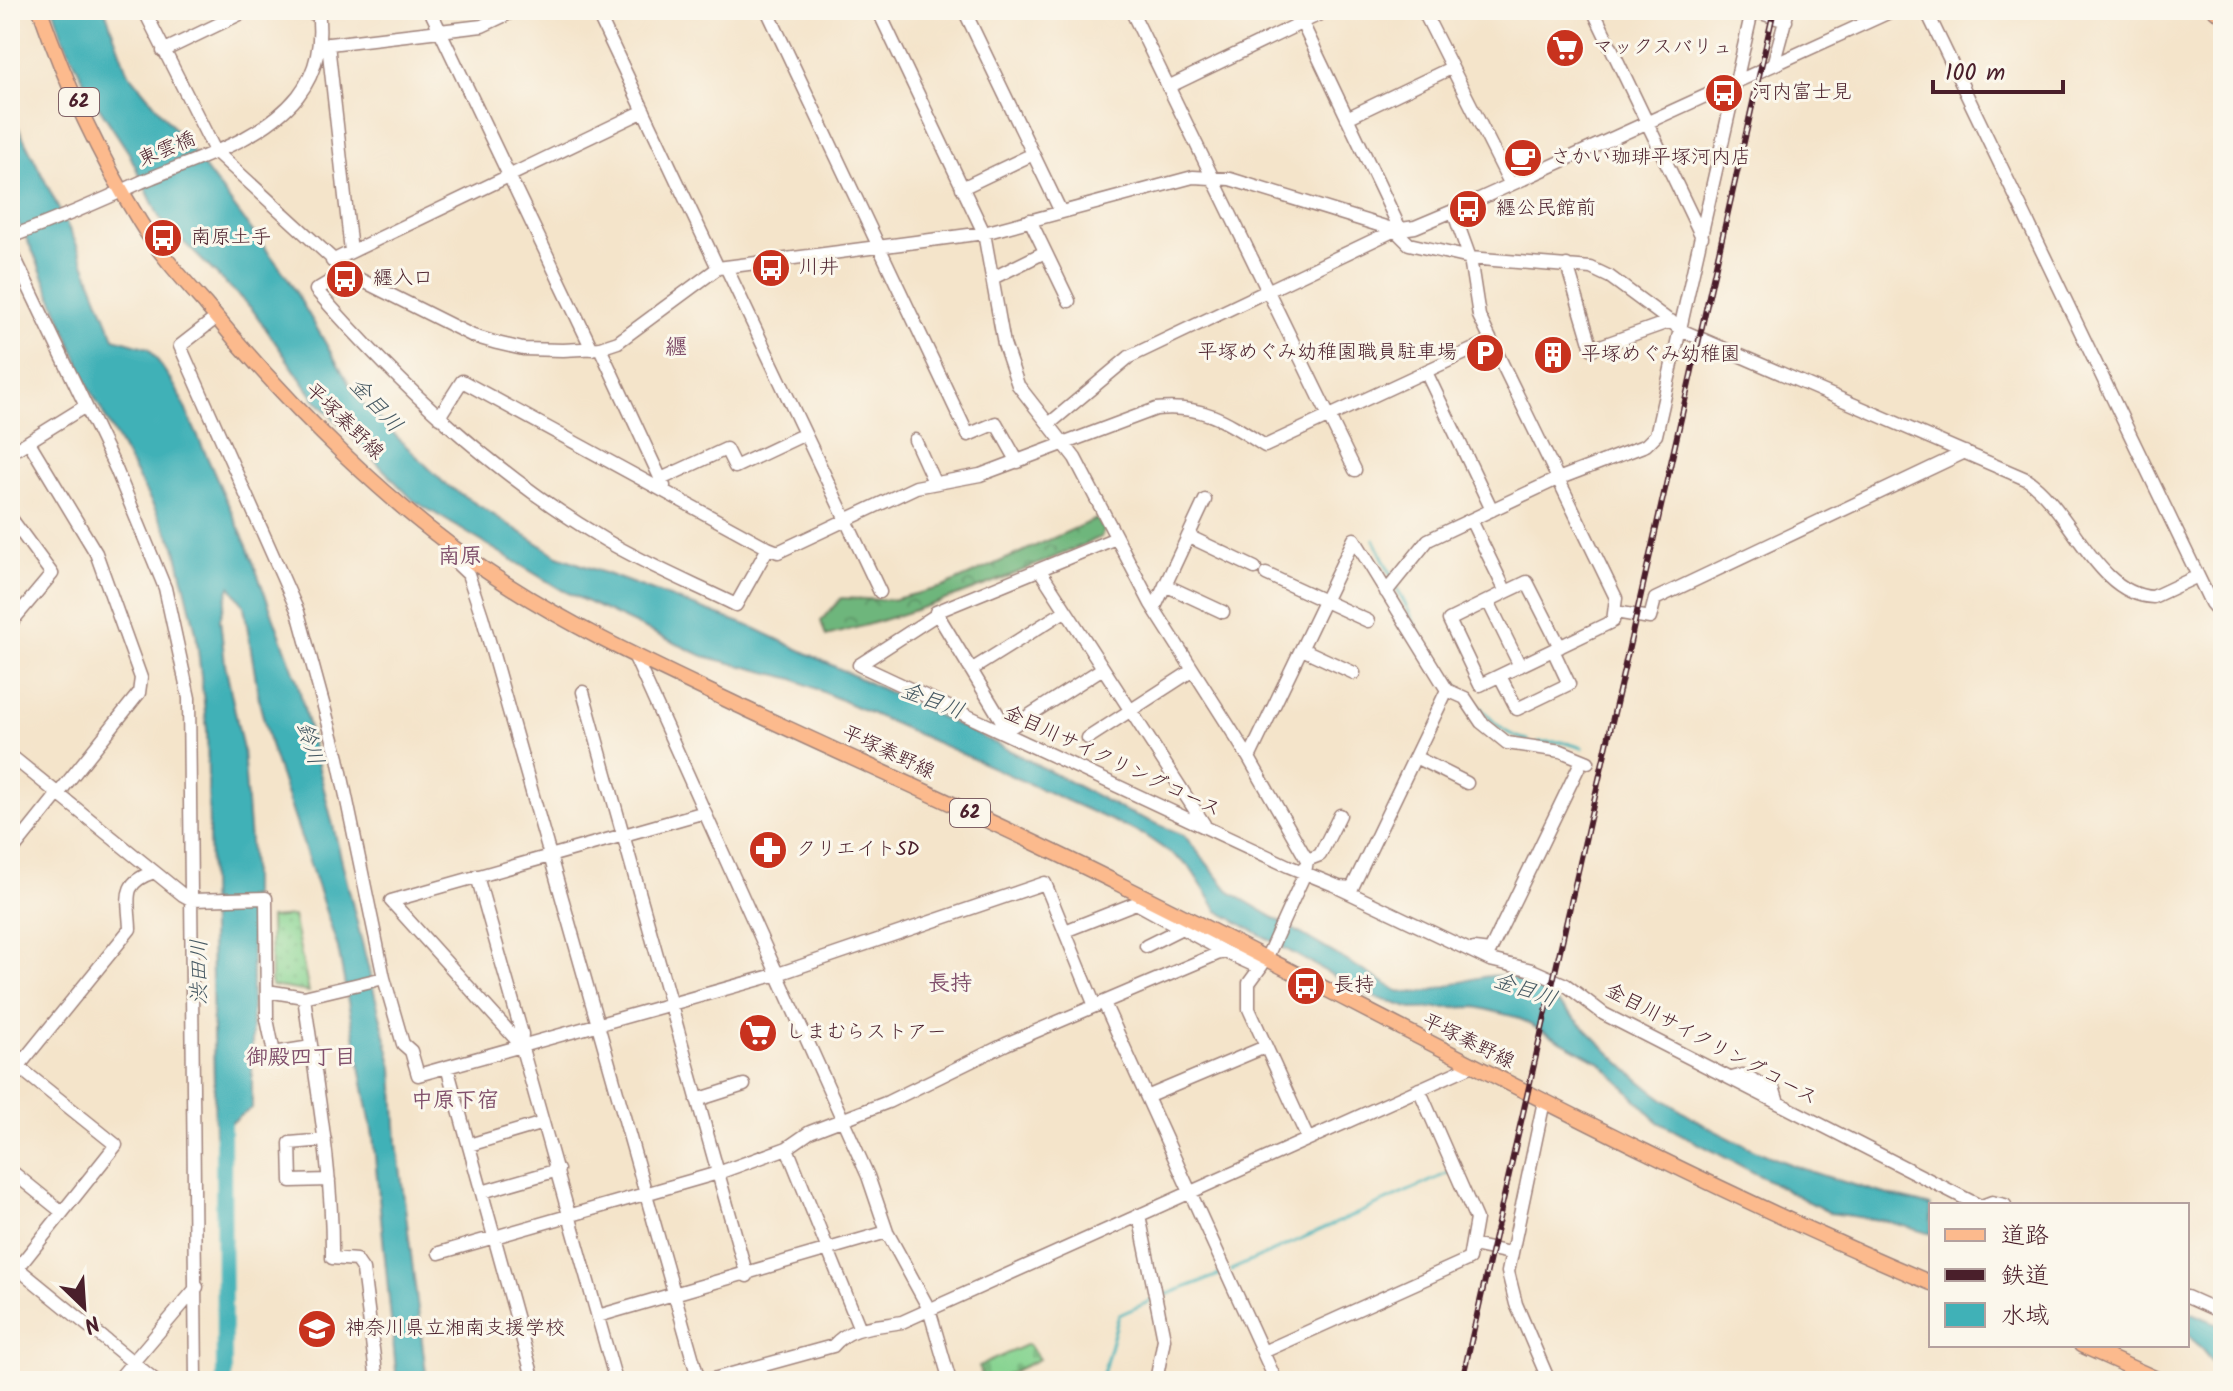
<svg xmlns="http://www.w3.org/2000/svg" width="2233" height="1391" viewBox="0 0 2233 1391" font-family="Kalam,'Klee One',sans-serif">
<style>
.forest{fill:url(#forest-crowns);stroke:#5c6a54;stroke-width:2}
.cemetery{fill:url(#cemetery-stones);stroke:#697a5e;stroke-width:2}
.park{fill:url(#park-dots);stroke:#697a5e;stroke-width:2}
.water{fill:#40b1b7;stroke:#456871;stroke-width:2}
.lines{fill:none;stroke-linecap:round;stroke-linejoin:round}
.stream{stroke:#40b1b7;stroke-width:3}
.river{stroke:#40b1b7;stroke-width:16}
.minor-casing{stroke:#9f827a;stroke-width:15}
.major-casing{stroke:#9f827a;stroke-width:17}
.minor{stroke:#fff;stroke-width:12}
.major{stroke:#fcba8d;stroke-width:14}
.rail-casing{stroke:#4a1f2b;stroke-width:6}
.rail{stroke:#fbf7ec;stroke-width:3;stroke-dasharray:9;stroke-linecap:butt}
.labels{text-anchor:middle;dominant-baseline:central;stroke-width:6;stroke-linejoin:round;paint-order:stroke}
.shield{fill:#fbf7ec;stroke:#7f6065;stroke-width:2}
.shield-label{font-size:18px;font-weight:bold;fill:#4a1f2b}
.poi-label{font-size:20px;fill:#4a1f2b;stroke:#fbf7ec;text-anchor:start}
.street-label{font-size:20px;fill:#4a1f2b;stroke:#fbf7ec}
.neighbourhood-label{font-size:22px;font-weight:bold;fill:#81506c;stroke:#fbf7ec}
.water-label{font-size:22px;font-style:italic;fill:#465963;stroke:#fbf7ec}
</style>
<defs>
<pattern id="forest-crowns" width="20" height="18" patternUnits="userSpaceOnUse" patternTransform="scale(2)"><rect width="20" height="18" fill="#6eb67c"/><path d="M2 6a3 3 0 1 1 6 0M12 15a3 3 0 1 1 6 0" fill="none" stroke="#5c9366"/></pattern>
<pattern id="cemetery-stones" width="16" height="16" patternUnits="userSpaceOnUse" patternTransform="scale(2)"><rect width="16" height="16" fill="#88d492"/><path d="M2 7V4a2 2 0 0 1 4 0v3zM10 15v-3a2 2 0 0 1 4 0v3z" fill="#77b67e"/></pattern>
<pattern id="park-dots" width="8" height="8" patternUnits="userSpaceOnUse" patternTransform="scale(2)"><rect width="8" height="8" fill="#88d492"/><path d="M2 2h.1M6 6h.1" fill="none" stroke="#77b67e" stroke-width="1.8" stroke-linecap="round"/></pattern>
</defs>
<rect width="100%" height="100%" fill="#fbf7ec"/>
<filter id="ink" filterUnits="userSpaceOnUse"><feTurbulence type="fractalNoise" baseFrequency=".0125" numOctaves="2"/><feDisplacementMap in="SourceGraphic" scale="16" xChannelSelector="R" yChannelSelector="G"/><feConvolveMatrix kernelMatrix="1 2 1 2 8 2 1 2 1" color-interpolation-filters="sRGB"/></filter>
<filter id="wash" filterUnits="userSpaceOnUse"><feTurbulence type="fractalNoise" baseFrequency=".006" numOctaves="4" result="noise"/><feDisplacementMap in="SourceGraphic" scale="32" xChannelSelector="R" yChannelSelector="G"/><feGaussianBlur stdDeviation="1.8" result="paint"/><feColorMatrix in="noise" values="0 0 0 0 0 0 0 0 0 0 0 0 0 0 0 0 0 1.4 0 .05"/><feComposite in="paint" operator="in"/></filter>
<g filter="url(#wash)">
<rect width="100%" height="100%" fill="#f4e4ca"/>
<path class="forest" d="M1096 519 1104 530 1101 537C1012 577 921 612 826 636L821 621 841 598 891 600 943 587Z"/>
<path class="cemetery" d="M1028 1344 1039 1359 1006 1375V1381H983L979 1366Z"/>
<path class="park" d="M293 916 309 992 271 986 270 918Z"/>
<path class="water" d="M54 10H105L127 71 183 139 287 277 358 399 445 484 558 556 754 628 1003 747 1123 810 1184 835 1230 892 1398 991C1440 1001 1484 959 1528 983 1570 1006 1601 1048 1638 1079 1720 1149 1828 1180 1931 1206V1234L1886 1221 1830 1213 1658 1122 1600 1062 1516 1017 1476 1007 1412 1009 1368 995 1218 911 1189 866 1144 835 794 679 703 656 562 590 413 500 314 398 252 309 160 219 129 153 89 92 63 38Z
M10 111 76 243 114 338 149 348 176 388 247 546 297 680 393 1068 397 1143 427 1381H397L373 1136 338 948 271 748 260 705 244 606 230 586 220 619 225 664 243 750 252 868V1108L215 1134 207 730 196 632 175 546 89 387 34 254 10 206Z
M2187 1311 2223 1326V1375L2187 1332Z"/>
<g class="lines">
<path class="stream" d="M1374 539 1392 577
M1395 584 1422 638
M1432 655 1460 689
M1472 699C1492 718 1499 734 1528 740
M1539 742H1563L1583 748
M1231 1270 1451 1172
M1160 1297 1224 1273
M1101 1381 1119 1315 1153 1300"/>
<path class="river" d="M223 1108 224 1381"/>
</g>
</g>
<g filter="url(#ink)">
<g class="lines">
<g class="minor-casing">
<path id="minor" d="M144 10 215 151 349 274 473 336 497 343 523 349 563 350 600 348 618 342 718 268 984 233 1193 177 1230 179 1395 230 1415 227 1453 211 1894 10
M302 10 319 15
M430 10 592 349
M596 10 718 268
M767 10 968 435 996 423 1018 462
M964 10 1061 212
M1131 10 1355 470
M1296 10 1401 231
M1423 10 1510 183
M1593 10 1702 237
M1752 10 1786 21
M1926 10 2211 603 2223 617
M328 44 351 251
M321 45 482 26 516 10
M163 51 248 10
M1773 65 1788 10
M1168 87 1328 10
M1347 118 1451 68
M962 188 1033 154
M1453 211 1470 258 1479 316 1616 598 1613 621 1480 685 1449 620 1506 592 1471 520
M1030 220 1069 301
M10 237C54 221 97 203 139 183 191 160 261 142 298 96 318 70 322 42 318 10
M10 248 116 469 165 588 189 698 196 1381
M332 261 644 111
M1567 265 1592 349 1671 321
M726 267 880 592
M346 272 316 290C401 387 494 474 605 540 647 565 693 584 736 605L768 548 778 552 916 487 980 475 1156 409C1203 404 1228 422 1265 446L1491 341
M993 278 1045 252
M216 318 180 346 298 612 338 758 384 978
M600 348 664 486
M1426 372 1492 510
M439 417 462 381 768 548
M1049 424 1129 357 1395 230 1409 244 1470 258 1591 268 1610 277 1683 331 2026 479C2070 507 2096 595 2153 597L2198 576
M915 440 934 482
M10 453 84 407
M661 479 726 449 735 467 805 434
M10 517 52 574 10 624
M1188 536 1255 568
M446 543V553L468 574 482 616 699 1381
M1041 572 1204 824
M1266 574 1368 621
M1165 585 1223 612
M1386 592 1428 540 1555 480 1646 445 1656 435 1752 11
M1506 592 1527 582 1560 647
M1488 601 1520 666
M1154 609 1205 500
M1616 612 1650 618 1655 599 1965 452
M1302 649 1354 673
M634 655 868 1176 887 1232 929 1309 950 1381
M859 665 1288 866 1339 887 1352 888 1447 690
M859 665 936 615
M971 670 1065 611
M1500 676 1517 709 1569 684 1553 650
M583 692 747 1276
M1008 729 1103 668
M1011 736 936 612 1116 538
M1088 738 1193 670
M10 755 183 895 192 900 266 898 267 1019 274 1053 311 1047
M1415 757 1467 783
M1249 758 1354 539 1447 690 1465 698 1481 722 1507 743 1561 751 1588 762
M10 854 139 693 141 678 96 553 29 442
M1307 860 1320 855 1340 815
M477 876 522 1034 521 1045 616 1381
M1339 888 1490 960 1532 970 1566 985 1604 1014 1978 1205
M1065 931 1136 903 1225 952
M1146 946 1184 927
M1474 949 1490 951 1582 760
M1260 968 1249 983V1009L1308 1139
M267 991 304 997 384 978 403 1044 411 1051 418 1075 778 974 1045 883 1095 1006 1217 954 1225 952 1260 968 1266 959 1305 873 1307 860 1249 758 1151 604 1075 458 1018 385 1004 344 984 233 878 10
M304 997C316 1084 333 1170 332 1258L356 1260 363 1270 377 1381
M1104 1003 1276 1381
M521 1045 391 901 705 812
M10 1060 116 1145 10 1278
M447 1067 534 1381
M10 1077 130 929C129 899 120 883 154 872
M1732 1078 1743 1075 1774 1090 1778 1103
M1149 1096 1265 1047
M697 1100 744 1085
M1544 1101 1508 1272 1516 1304 1549 1381
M325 1140 290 1143 291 1181 329 1180
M469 1145 543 1123
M787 1148 860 1329
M10 1170 62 1212
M482 1192 558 1170
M1984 1205 1992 1202 2005 1205
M1139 1215 1164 1339 1156 1381
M1472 1245 1510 1253
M439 1253 718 1173 787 1148 810 1132 888 1102 1006 1044 1095 1006
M10 1262 156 1381
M2187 1297 2223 1313
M598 1316 887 1232
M1263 1352 1469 1259 1476 1219 1419 1089
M117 1381 197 1287
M706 1381 833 1346C851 1325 877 1327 902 1322L1471 1066"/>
</g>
<g class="major-casing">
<path id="major" d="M40 10C65 82 100 157 140 222 158 252 183 279 206 305 289 406 396 514 506 584 582 633 665 670 746 709 870 767 996 822 1119 884 1389 1018 1653 1166 1931 1283
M2215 10 2223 16
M2081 1345 2161 1381"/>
</g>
<use href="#minor" class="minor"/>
<use href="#major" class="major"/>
<g class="rail-casing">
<path id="rail" d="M1462 1381 1774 10"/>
</g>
<use href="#rail" class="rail"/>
</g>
</g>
<defs>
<g id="supermarket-disc" transform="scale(2)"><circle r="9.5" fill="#c8321e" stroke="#fbf7ec"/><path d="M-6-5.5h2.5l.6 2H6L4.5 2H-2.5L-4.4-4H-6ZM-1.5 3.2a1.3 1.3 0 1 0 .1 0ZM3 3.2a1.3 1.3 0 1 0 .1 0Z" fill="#fff"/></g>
<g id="bus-disc" transform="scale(2)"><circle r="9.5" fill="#c8321e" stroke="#fbf7ec"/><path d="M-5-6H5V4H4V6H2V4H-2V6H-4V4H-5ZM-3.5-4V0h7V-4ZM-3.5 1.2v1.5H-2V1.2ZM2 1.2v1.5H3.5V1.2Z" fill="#fff"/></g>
<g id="cafe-disc" transform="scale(2)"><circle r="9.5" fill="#c8321e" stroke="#fbf7ec"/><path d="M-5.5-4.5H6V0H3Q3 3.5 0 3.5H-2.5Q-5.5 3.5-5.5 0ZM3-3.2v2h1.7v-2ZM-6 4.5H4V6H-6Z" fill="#fff"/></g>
<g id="parking-disc" transform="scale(2)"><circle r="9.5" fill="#c8321e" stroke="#fbf7ec"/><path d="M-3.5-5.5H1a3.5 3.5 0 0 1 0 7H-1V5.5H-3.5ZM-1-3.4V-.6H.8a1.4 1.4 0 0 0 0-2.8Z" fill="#fff"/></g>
<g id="building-disc" transform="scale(2)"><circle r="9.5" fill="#c8321e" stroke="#fbf7ec"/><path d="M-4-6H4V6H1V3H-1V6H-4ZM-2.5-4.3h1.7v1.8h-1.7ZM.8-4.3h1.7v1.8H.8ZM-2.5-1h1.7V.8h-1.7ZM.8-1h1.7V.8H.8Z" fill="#fff"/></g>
<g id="pharmacy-disc" transform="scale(2)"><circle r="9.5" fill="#c8321e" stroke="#fbf7ec"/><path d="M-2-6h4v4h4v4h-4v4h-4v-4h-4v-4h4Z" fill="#fff"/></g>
<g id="school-disc" transform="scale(2)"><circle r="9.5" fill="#c8321e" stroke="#fbf7ec"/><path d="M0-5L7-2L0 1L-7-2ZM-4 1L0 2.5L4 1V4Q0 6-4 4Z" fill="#fff"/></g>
</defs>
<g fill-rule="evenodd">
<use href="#supermarket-disc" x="1565" y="48"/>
<use href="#bus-disc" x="1724" y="93"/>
<use href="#cafe-disc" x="1523" y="158"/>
<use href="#bus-disc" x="1468" y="209"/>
<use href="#bus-disc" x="163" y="238"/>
<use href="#bus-disc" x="771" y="268"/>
<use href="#bus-disc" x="345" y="279"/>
<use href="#parking-disc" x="1485" y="353"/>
<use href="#building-disc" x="1553" y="355"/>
<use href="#pharmacy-disc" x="768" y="850"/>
<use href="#bus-disc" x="1306" y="986"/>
<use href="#supermarket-disc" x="758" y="1033"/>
<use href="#school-disc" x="317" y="1329"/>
</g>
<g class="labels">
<g class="shield">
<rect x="59" y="88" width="40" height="28" rx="6"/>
<rect x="950" y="799" width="40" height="28" rx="6"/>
</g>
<g class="shield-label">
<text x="79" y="102">62</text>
<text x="970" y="813">62</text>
</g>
<g class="poi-label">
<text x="1593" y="48">マックスバリュ</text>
<text x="1752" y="93">河内富士見</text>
<text x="1551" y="158">さかい珈琲平塚河内店</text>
<text x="1496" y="209">纒公民館前</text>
<text x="191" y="238">南原土手</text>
<text x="799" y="268">川井</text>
<text x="373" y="279">纒入口</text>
<text x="1457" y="353" text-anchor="end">平塚めぐみ幼稚園職員駐車場</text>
<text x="1581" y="355">平塚めぐみ幼稚園</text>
<text x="796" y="850">クリエイトSD</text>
<text x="1334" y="986">長持</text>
<text x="786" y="1033">しまむらストアー</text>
<text x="345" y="1329">神奈川県立湘南支援学校</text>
</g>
<g class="street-label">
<text transform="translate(167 150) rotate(-23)">東雲橋</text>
<text transform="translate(344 422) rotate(44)">平塚秦野線</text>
<text transform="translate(888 753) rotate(25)">平塚秦野線</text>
<text transform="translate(1112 762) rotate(25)">金目川サイクリングコース</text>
<text transform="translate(1468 1042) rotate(26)">平塚秦野線</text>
<text transform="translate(1711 1045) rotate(28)">金目川サイクリングコース</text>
</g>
<g class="neighbourhood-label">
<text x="676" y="348">纒</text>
<text x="460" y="557">南原</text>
<text x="950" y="984">長持</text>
<text x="301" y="1058">御殿四丁目</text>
<text x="455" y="1101">中原下宿</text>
</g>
<g class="water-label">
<text transform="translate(375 406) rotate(47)">金目川</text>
<text transform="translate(932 702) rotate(21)">金目川</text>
<text transform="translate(309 744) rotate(73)">鈴川</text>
<text transform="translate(200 972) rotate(-90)">渋田川</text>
<text transform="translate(1525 991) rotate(19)">金目川</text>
</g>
</g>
<rect width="2233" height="1391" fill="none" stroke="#fbf7ec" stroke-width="40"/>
<rect x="1929" y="1203" width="260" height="144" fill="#fbf7ec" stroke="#b4a19f" stroke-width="2"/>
<rect x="1945" y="1229" width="40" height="12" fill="#fcba8d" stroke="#b4a19f" stroke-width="2"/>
<text x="2001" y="1243" font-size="24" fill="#4a1f2b">道路</text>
<rect x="1945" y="1269" width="40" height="12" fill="#4a1f2b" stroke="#b4a19f" stroke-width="2"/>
<text x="2001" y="1283" font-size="24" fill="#4a1f2b">鉄道</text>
<rect x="1945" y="1303" width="40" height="24" fill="#40b1b7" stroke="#b4a19f" stroke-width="2"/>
<text x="2001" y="1323" font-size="24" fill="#4a1f2b">水域</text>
<g transform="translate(84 1307) rotate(155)" stroke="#fbf7ec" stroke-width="6" paint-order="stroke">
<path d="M0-6L14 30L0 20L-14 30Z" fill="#4a1f2b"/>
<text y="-12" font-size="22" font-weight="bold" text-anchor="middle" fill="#4a1f2b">N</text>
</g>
<path d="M1933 80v12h130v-12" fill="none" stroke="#4a1f2b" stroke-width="4"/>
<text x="1945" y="80" font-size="24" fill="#4a1f2b" stroke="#fbf7ec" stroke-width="6" paint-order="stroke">100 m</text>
</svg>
